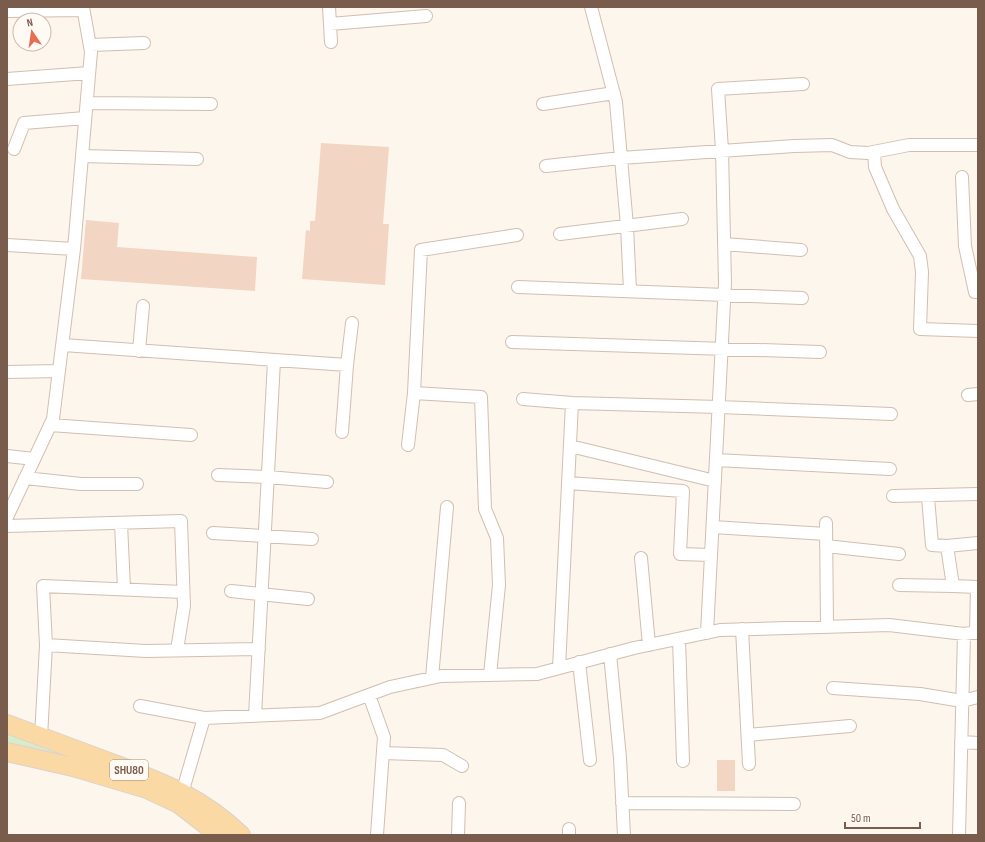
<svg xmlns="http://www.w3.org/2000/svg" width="985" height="842" viewBox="0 0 985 842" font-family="'Sofia Sans Condensed',sans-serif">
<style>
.green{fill:#d8ecc9}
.building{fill:#f3d5c3}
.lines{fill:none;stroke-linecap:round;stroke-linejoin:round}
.street-casing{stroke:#d1beb0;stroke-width:14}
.primary-casing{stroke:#dad1cd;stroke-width:20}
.street{stroke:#fff;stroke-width:12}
.primary{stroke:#fbd9a5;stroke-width:18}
.labels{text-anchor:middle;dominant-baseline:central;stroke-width:4;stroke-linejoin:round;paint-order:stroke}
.shield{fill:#fffaf3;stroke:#a28b7f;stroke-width:1}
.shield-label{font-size:12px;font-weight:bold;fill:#7a5c4d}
</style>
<rect width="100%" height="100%" fill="#fdf6ec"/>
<path class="green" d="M7 730 77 759 7 742Z"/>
<path class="building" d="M321 143 389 147 383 224H389L385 285 302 279 306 230 310 231V221H315Z
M86 220 119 223 117 247 257 257 255 291 81 279Z
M717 760H735V791H717Z"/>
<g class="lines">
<g class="street-casing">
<path id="street" d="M329 7 331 42
M591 7 616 102 627 226 630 291
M7 11 83 10
M330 24 426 16
M90 45 144 43
M7 79 89 73
M87 103 211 104
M543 104 614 93
M14 149 24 123 85 118
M874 152 875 167 893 209 920 256 922 272 920 329 978 331
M82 156 197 159
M546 166 621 158 794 146 832 145 850 152 868 153 909 145H978
M962 177 965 246 975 292H978
M560 234 682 219
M724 244 801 250
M7 245 74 249
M518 287 802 298
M512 342 820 352
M63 345 347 365
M139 351 143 306
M7 372 59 371
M414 393 481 397 485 509 497 538 499 585 490 675
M968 395 978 394
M523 399 572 403
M50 425 191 435
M342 432 347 365 352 323
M408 445 414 393 421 250 517 235
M570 446 715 481
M7 456 34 459
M716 460 890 469
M218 475 268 477 327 482
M25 478 81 484H137
M568 483 683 491 680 554 711 555
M893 496 978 494
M928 497 932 545 947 546 978 543
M7 517 53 419 74 249 91 52 83 7
M121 523 124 589
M826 523 827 626
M7 526 181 521 184 606 177 650
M713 527 826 534
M213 533 312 539
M826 546 899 554
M947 546 953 586 977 587 976 633
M641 558 649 645
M899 585 953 586
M231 591 308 599
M183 592 43 586 46 645 146 651 259 649
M742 629 749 764
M707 633 725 283 722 150 718 89 803 84
M679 639 683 761
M610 654 620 758 624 835
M579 662 590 760
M559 668 572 403 719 407 891 414
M432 678 447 507
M833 688 920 694 962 701 978 697
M369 695 384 737 377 835
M140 706 204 718
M255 716 274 361
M748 735 850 726
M41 737 46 645
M961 742 978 743
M383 753 443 755 462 766
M180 800 204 718 320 713 390 687 441 676 537 674 634 648 720 630 889 625 964 634 978 632
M622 803 794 804
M569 829V835
M458 835 459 803
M959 835 964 634"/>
</g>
<g class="primary-casing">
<path id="primary" d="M7 724C41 737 75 749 109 762 161 782 200 796 241 835
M7 752 73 767 147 789 179 804 219 835"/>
</g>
<use href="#street" class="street"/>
<use href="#primary" class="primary"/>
</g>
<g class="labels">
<rect class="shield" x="110" y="760" width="38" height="20" rx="3"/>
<g class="shield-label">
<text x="129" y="770">SHU80</text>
</g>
</g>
<rect width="985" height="842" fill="none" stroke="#7a5c4d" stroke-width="16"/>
<g transform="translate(32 32) rotate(347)"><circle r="19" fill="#fffaf3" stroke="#cabbb1"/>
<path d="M0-3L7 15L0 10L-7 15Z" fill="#e76f51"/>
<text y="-6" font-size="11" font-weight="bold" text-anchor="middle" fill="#7a5c4d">N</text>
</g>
<path d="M845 822v6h75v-6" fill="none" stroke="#7a5c4d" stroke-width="2"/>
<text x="851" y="822" font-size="12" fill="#7a5c4d" stroke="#fffaf3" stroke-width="3" paint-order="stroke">50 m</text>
</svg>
